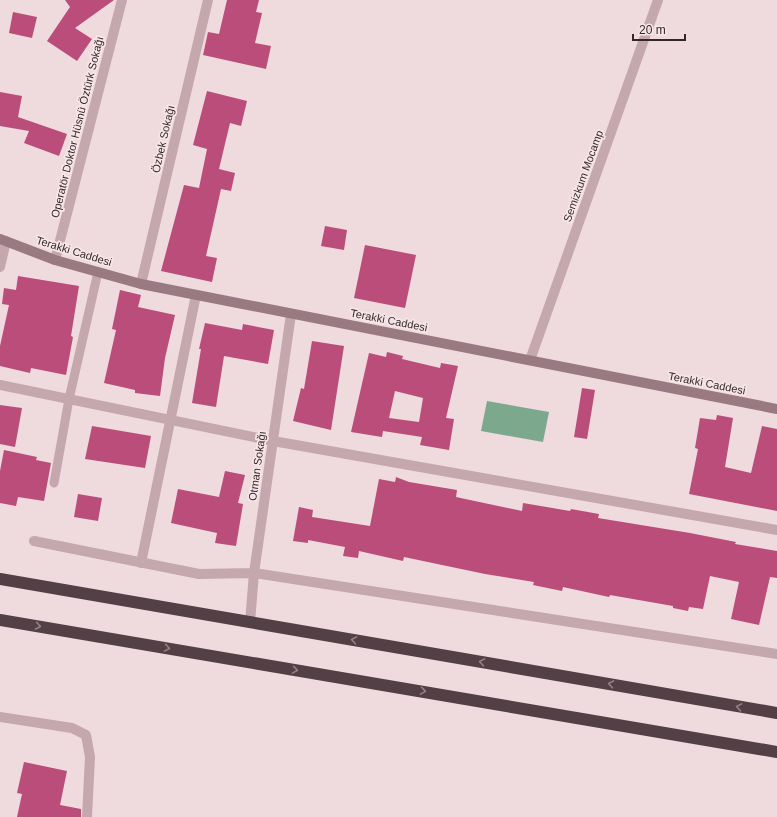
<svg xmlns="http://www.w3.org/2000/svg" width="777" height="817" viewBox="0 0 777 817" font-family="Arial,sans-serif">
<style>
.water{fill:#7ca98e}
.building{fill:#ba4d7a;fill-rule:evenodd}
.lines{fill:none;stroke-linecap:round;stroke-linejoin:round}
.lane{stroke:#c5a8ae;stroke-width:9}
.street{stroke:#c5a8ae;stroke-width:10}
.secondary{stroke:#997982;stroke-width:10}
.highway{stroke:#533f46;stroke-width:12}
.oneway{stroke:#958287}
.labels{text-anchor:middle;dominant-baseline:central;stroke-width:3.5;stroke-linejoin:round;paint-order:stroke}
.street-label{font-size:11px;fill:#33272b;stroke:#f7e6e8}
</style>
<rect width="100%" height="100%" fill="#efdadd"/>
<path class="water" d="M487 401 549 412 543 442 481 431Z"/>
<path class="building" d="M65 0H114L75 28 92 39 77 61 47 41 70 7Z
M227 0H259L256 12 262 13 255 43 271 46 266 69 203 55 208 32 219 34Z
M13 12 37 17 32 38 9 33Z
M207 91 247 101 241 126 230 123 219 169 235 173 231 191 221 189 206 256 217 258 212 282 161 271 184 185 199 188 207 149 193 145Z
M0 92 22 96 18 117 67 134 59 156 24 143 29 131 0 126Z
M325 226 347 230 344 250 321 246Z
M365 245 416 255 405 308 354 298Z
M18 276 79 286 71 336 73 337 66 375 31 368 30 373 0 366V346L9 305 2 304 4 288 16 290Z
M120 290 141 295 138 307 175 315 165 358 160 396 135 393V390L104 383 116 330 112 329Z
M205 323 242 330 243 324 274 330 268 364 224 356 216 407 192 403 201 349H199Z
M312 341 344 346 331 430 293 421 301 388 304 389Z
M387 352 403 356 402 359 440 368 441 363 458 366 446 418 454 419 449 450 420 445 422 437 383 431 382 437 351 432 369 353 386 357ZM395 391 423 398 419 422 389 418Z
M582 388 595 390 587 439 574 437Z
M0 405 22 408 15 447 0 444Z
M717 415 733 418 725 467 751 473 762 426 777 429V511L689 494 698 449 695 448 700 418 716 420Z
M92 426 151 436 145 468 85 459Z
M4 450 37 457 36 460 51 463 44 501 18 497 16 506 0 503V471Z
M225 471 245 475 238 503 243 504 236 546 215 543 217 533 171 523 178 489 219 497Z
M396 477 409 482 457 490 456 497 522 511 523 503 570 511 571 509 599 514 598 518 690 533 736 542 735 544 777 551V578L770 577 759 625 731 619 739 582 710 576 703 609 689 607 688 611 673 608V606L610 595 609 597 563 587 562 591 533 585 534 582 485 574 404 557 403 561 359 551 358 558 343 556 345 547 308 540V543L293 541 299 507 313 510 312 517 370 526 379 479 395 482Z
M78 494 102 498 98 521 74 517Z
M24 762 67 771 60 805 81 809V817H17L22 794 17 793Z"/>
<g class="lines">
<path class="lane" d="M54 483 69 399 98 272"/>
<path class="street" d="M55 260 122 0
M0 267 6 241
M141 284 208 0
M530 360 658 0
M0 385 273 441 777 530
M34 541 199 574 254 573 777 654
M141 563 196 295
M250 622 254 573 291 314
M0 717 72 728 86 735 90 757 87 817"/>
<path class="secondary" d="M0 239 55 260 141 284 777 409"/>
<path class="highway" d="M0 579 777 713
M0 620 777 752"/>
</g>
<defs><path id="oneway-chevron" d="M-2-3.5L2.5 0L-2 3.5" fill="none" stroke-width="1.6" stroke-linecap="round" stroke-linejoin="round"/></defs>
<g class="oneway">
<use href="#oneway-chevron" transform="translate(38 626) rotate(10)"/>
<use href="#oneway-chevron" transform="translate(354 640) rotate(-170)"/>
<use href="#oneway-chevron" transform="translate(167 648) rotate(10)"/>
<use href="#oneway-chevron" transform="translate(482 662) rotate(-170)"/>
<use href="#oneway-chevron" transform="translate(295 670) rotate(9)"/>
<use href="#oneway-chevron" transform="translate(611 684) rotate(-170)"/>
<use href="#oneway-chevron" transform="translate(423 691) rotate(9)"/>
<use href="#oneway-chevron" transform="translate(739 707) rotate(-170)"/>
</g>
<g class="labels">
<g class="street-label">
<text transform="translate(77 127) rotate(-76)">Operatör Doktor Hüsnü Öztürk Sokağı</text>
<text transform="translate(163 139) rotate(-77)">Özbek Sokağı</text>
<text transform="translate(583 176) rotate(-70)">Semizkum Mocamp</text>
<text transform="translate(74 251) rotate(17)">Terakki Caddesi</text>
<text transform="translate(389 320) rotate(11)">Terakki Caddesi</text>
<text transform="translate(707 383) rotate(11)">Terakki Caddesi</text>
<text transform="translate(257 466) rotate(-82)">Otman Sokağı</text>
</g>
</g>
<path d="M633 34v6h52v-6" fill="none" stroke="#33272b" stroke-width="2"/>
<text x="639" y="34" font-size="12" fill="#33272b" stroke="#f7e6e8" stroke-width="3" paint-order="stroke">20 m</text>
</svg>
